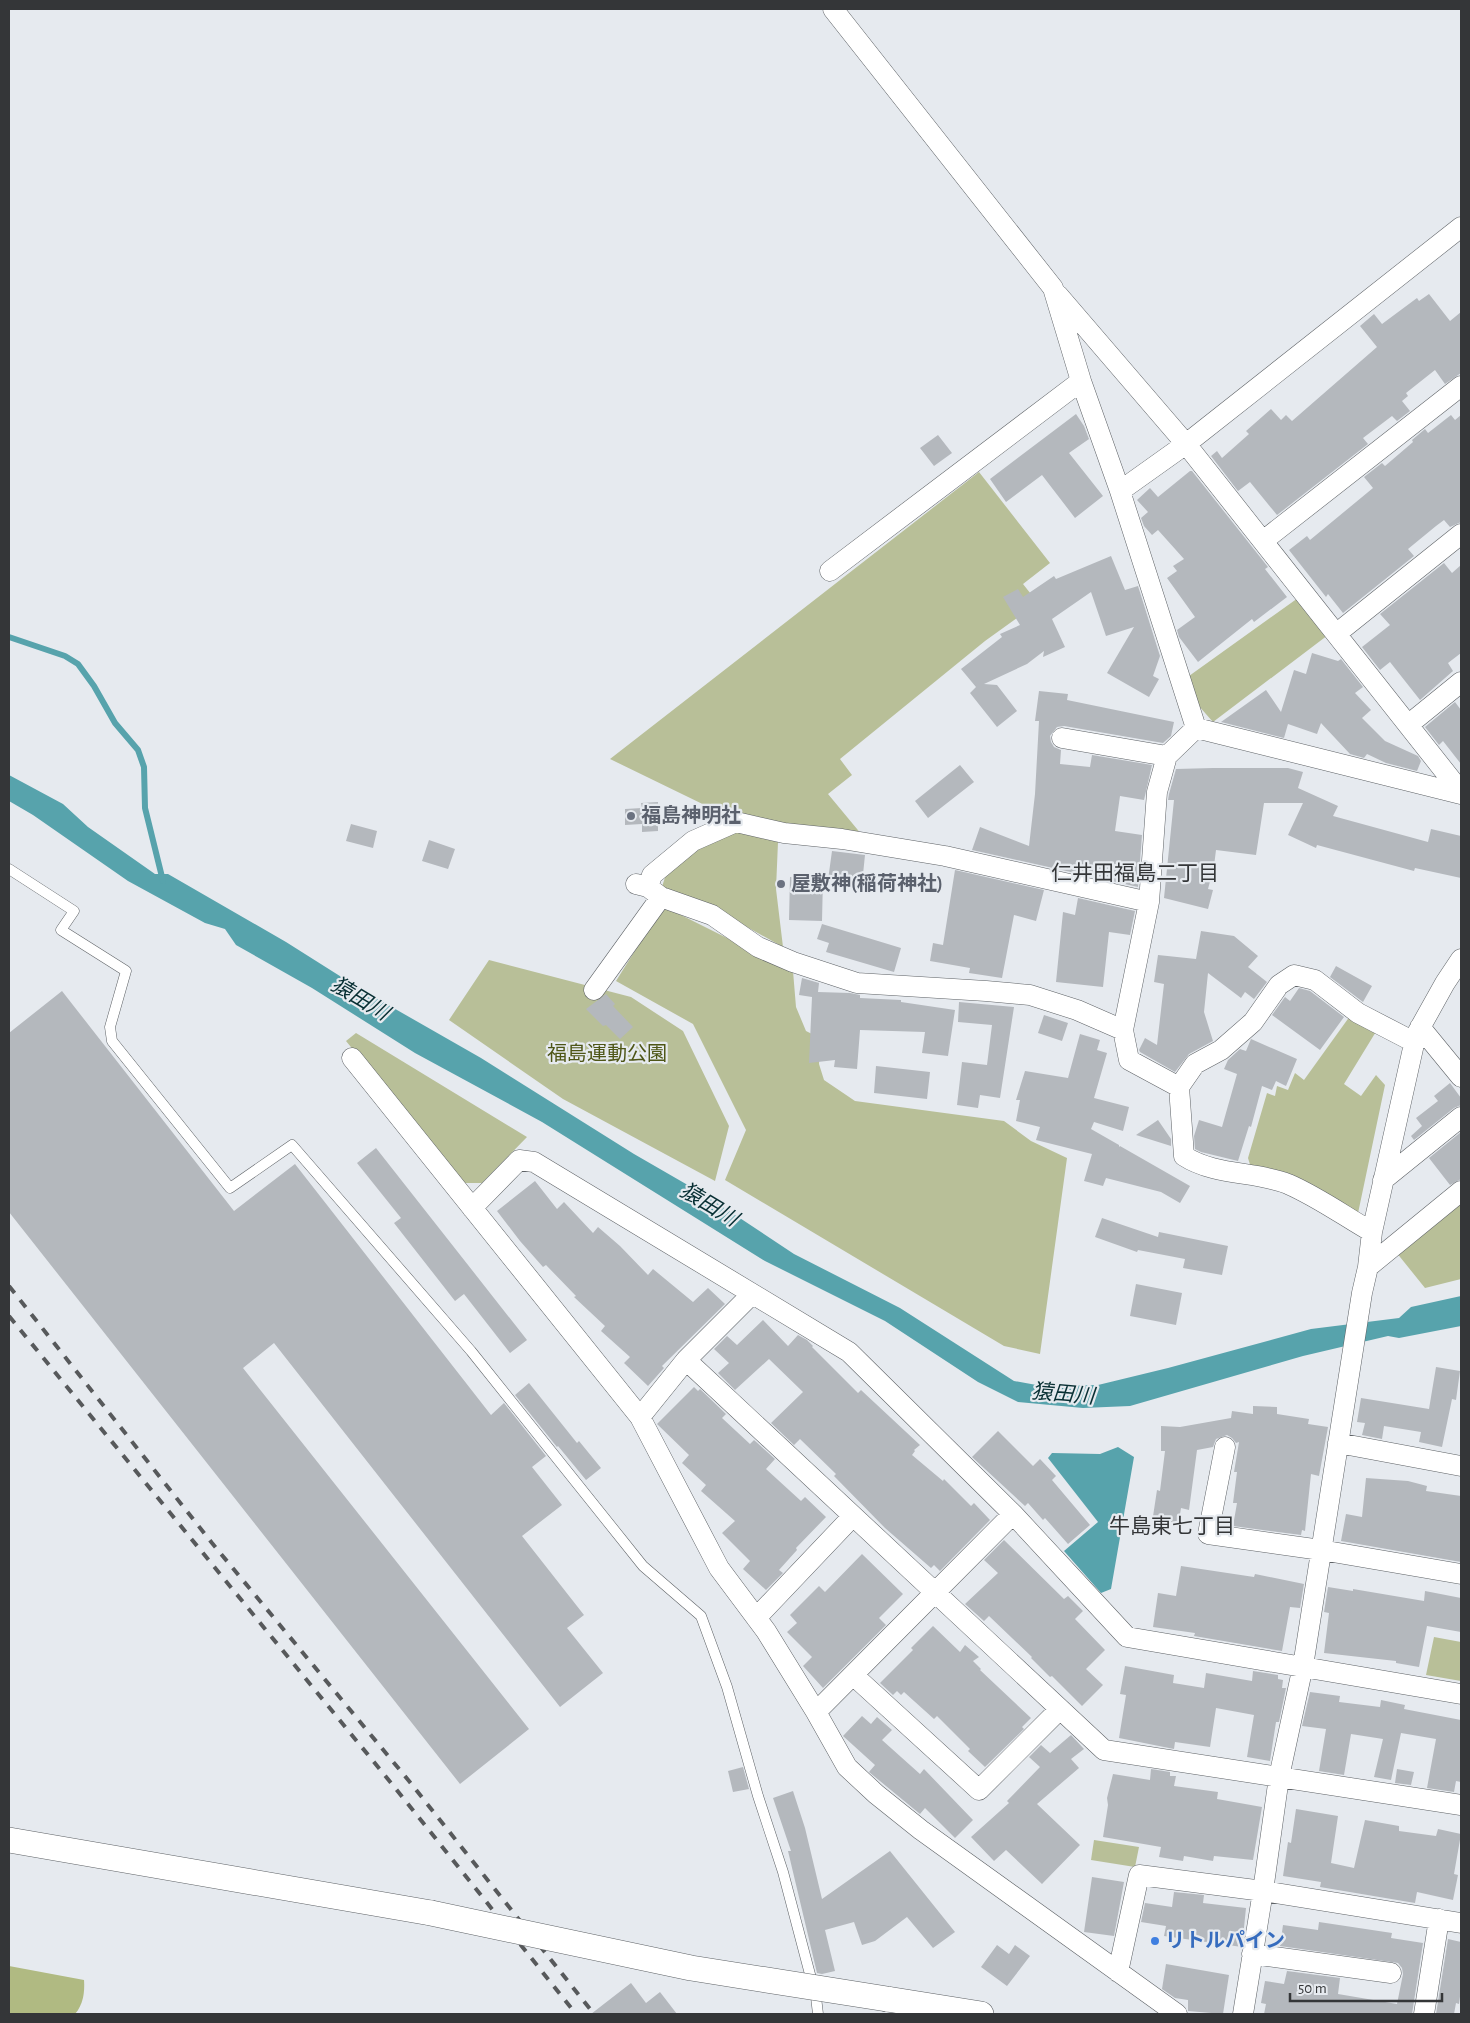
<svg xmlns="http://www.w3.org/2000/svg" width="1470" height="2023" viewBox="0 0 1470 2023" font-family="'Alegreya Sans','Noto Sans JP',sans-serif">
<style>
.green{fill:#b8bf98}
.forest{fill:#b0ba82}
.water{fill:#57a3ac}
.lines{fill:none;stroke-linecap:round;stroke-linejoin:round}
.stream{stroke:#57a3ac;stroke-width:6}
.building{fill:#b4b8bd}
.service-casing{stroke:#5e6266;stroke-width:11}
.minor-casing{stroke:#5e6266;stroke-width:21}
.tertiary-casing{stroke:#5e6266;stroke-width:26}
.service{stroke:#fff;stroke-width:10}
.minor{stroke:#fff;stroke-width:20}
.tertiary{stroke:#fff;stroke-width:25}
.rail{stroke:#57595b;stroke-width:4;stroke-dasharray:9 9;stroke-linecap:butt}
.tertiary-bridge-casing{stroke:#5e6266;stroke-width:26;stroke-linecap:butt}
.tertiary-bridge{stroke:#fff;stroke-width:25}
.worship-dot{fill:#6b7280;stroke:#e6eaef;stroke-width:2}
.shop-dot{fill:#3f7fe0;stroke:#e6eaef;stroke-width:2}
.labels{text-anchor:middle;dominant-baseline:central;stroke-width:4.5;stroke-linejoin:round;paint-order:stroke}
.worship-label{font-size:20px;font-weight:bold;fill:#5b616d;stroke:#e6eaef;text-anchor:start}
.park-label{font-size:20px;fill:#4e5617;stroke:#e6eaef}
.shop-label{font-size:20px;font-weight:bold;fill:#366cbe;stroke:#e6eaef;text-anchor:start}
.neighbourhood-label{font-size:21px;fill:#343638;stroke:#e6eaef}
.water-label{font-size:21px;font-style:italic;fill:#082f33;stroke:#e6eaef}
</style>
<rect width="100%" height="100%" fill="#e6eaef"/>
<path class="green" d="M979 472 1050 563 1023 584 1038 603 985 641 840 759 852 775 828 794 862 835 787 830 721 813 610 759Z
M1298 598 1328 635 1213 722 1198 705 1189 676Z
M734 831 778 842 776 889 783 947 722 913 662 887 666 874 713 838Z
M663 906 793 971 796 1007 806 1031 820 1038 819 1064 824 1080 855 1101 1004 1121 1031 1141 1067 1158 1040 1354 1004 1346 725 1180 746 1130 693 1024 616 981Z
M489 960 631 997 683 1031 729 1126 715 1181 563 1099 449 1020Z
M1350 1016 1377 1030 1344 1084 1361 1096 1376 1075 1385 1085 1357 1218 1251 1168 1248 1158 1267 1093 1275 1096 1277 1086 1288 1090 1295 1073 1304 1080Z
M356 1033 527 1137 482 1183H462L346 1041Z
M1461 1201V1279L1425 1288 1396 1252Z
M1434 1637 1461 1642V1681L1426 1675Z
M1094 1840 1139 1847 1135 1867 1091 1860Z"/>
<path class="forest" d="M9 1966 84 1980C85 1992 83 2005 75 2014H9Z"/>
<path class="water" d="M9 775 63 804 88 827 155 874H168L286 942 362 990 481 1058 634 1154 705 1195 794 1254 900 1308 1014 1381 1042 1386 1098 1385 1168 1368 1311 1329 1399 1318 1411 1307 1461 1296V1326L1399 1338 1388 1336 1303 1356 1130 1406 1083 1408 1018 1402 978 1382 885 1321 765 1261 542 1122 415 1053 312 988 236 945 225 929 205 923 128 881 33 815 9 801Z
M1118 1447 1134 1457 1111 1589 1101 1593 1064 1551 1098 1522 1048 1458 1052 1453 1100 1454Z"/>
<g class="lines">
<path class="stream" d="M9 637 65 656 78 664 94 686 115 723 138 750 144 767 145 808 163 881"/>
</g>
<path class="building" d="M1429 294 1450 321 1461 312V373L1445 384 1435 370 1406 393 1408 396 1402 401 1410 411 1397 421 1392 416 1363 438 1368 444 1277 515 1250 482 1238 491 1211 456 1217 451 1222 458 1249 434 1246 431 1271 409 1281 420 1286 415 1292 421 1377 347 1360 326 1374 314 1382 324 1417 298 1419 301Z
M1076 414 1084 426 1089 439 1069 453 1103 496 1075 518 1042 475 1006 502 990 479Z
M1451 415 1455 420 1461 415V522L1450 527 1444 520 1436 526 1408 549 1414 556 1343 613 1328 594 1326 597 1289 550 1307 536 1310 540 1373 488 1364 477 1382 463 1385 466 1413 442 1412 440 1425 429 1428 433Z
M938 435 952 453 934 466 920 448Z
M1190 471H1192L1268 567 1265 569 1287 597 1254 622 1252 619 1198 662 1179 637 1177 630 1195 617 1167 578 1177 571 1173 566 1184 559 1158 530 1152 535 1144 526 1141 518 1148 512 1137 500 1150 488 1158 497Z
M1111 556 1125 590 1138 586 1160 656 1153 676 1159 679 1149 697 1107 673 1134 627 1106 636 1091 592 1052 619 1065 647 1043 657 1044 651 1027 664 984 684 997 685 1017 711 997 727 970 693 976 687 961 669 1002 637 1000 634 1020 625 1003 597 1018 589 1023 597 1054 576 1056 579Z
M1444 563 1452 573 1461 565V653L1448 663 1453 671 1420 700 1390 662 1380 670 1362 647 1390 625 1380 614Z
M1312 653 1338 661 1341 659 1363 687 1355 693 1371 710 1362 718 1385 741 1418 756 1421 761 1417 771 1386 763 1367 754 1364 758 1350 754 1321 723 1317 734 1288 724 1284 738 1221 722 1266 690 1281 712 1294 670 1306 674Z
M1039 691 1068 694 1067 700 1174 722 1171 736 1163 743 1064 726 1057 727 1050 736 1051 742 1054 747 1061 750 1060 764 1090 767 1092 755 1152 765 1144 800 1120 796 1115 831 1142 835 1138 887 972 850 980 827 1029 846 1035 794 1039 721H1035Z
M1455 702 1461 710V764L1443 741 1439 745 1425 727Z
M960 765 974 782 928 818 915 801Z
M1213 768H1288L1303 772 1298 788 1338 806 1333 816 1428 842 1431 829 1461 836V878L1415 868 1414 871 1317 845 1316 848 1288 835 1303 803H1264L1256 855 1216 850 1214 866 1208 889 1213 890 1208 909 1164 898 1174 800H1168L1169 794 1176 769Z
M658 802V831L642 832V824L625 825V809L642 808 641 803Z
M351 824 377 831 373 848 346 841Z
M429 840 455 849 448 869 422 861Z
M832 851 865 855 862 884 828 880Z
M955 870 1044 890 1036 921 1014 915 1002 978 969 973 970 968 930 961 933 943 943 945Z
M790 877 823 878 822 921 789 920Z
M1078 898 1135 911 1130 935 1109 932 1103 987 1056 982 1063 912 1075 915Z
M822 924 901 948 894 972 826 952 829 943 817 939Z
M1201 931 1234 936 1258 956 1248 967 1267 982 1254 999 1245 992 1241 998 1208 973 1204 1012 1213 1041 1189 1054 1175 1072 1140 1052 1139 1050 1145 1038 1157 1045 1164 984 1154 982 1158 955 1196 959Z
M1336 966 1372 986 1363 1002 1330 977Z
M802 978 819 983 818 992 850 993 860 995V998L901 1000V1002L955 1010 948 1056 922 1053 925 1032 860 1030 857 1069 834 1067 835 1060 809 1063 812 997 799 995Z
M1299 988 1310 991 1344 1017 1320 1050 1272 1015 1285 997 1290 1001Z
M62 991 234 1211 295 1164 491 1415 504 1403 546 1456 532 1467 562 1505 522 1536 584 1615 567 1628 603 1673 560 1707 274 1343 243 1368 529 1729 460 1784 9 1212V1033Z
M606 994 615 1004 613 1006 633 1027 620 1039 606 1025 603 1026 586 1009Z
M959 1002 1014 1007 1000 1098 980 1095 978 1108 957 1105 962 1062 987 1065 992 1025 958 1022Z
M1044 1015 1068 1023 1062 1041 1038 1033Z
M1080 1034 1100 1040 1097 1050 1107 1053 1094 1098 1129 1107 1123 1131 1094 1122 1091 1129 1119 1145V1147L1120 1146 1190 1186 1180 1203 1161 1192 1106 1178 1103 1186 1084 1181 1092 1154 1036 1140 1040 1127 1016 1121 1020 1100H1016L1025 1071 1068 1078Z
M1251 1039 1297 1059 1286 1086 1276 1081 1272 1090 1262 1086 1251 1127 1249 1126 1238 1161 1201 1152 1195 1149 1194 1136 1199 1120 1222 1127 1237 1074 1224 1069 1228 1060 1240 1049 1246 1051Z
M876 1066 930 1072 927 1099 874 1093Z
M1450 1083 1461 1098V1105L1454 1108 1414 1140 1411 1136 1422 1126 1416 1118 1438 1101 1434 1096Z
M1158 1120 1171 1139V1146L1136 1135Z
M1461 1132V1179L1450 1185 1429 1158Z
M376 1148 527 1340 510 1353 464 1294 455 1301 394 1223 401 1218 357 1163Z
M535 1181 557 1209 564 1202 593 1233 598 1227 620 1246 648 1275 653 1269 693 1302 708 1288 725 1304 662 1366 664 1368 648 1386 624 1363 630 1357 601 1331 605 1326 574 1297 576 1296 546 1265 543 1267 520 1241 497 1211Z
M1102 1218 1158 1237 1159 1232 1228 1246 1222 1275 1183 1268 1185 1259 1138 1250 1137 1252 1095 1237Z
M1136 1284 1182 1293 1176 1325 1130 1316Z
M763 1320 788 1346 798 1335 807 1340 813 1346 812 1347 858 1393 861 1390 920 1445 914 1450 915 1451 912 1455 943 1481 944 1479 971 1506 974 1503 990 1520 940 1571 934 1565 931 1568 885 1528 834 1476 836 1474 800 1439 794 1445 771 1423 803 1392 769 1359 735 1390 718 1373 729 1363 714 1349 727 1336 737 1345Z
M1436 1367 1460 1371 1456 1400 1452 1399 1442 1447 1419 1442 1421 1432 1384 1426 1382 1439 1362 1435 1365 1423 1357 1422 1361 1398 1429 1409Z
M529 1383 577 1443 579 1441 601 1468 586 1480 558 1446 557 1447 515 1395Z
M694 1387 698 1391 700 1389 726 1414 722 1418 750 1444 754 1440 775 1459 766 1469 801 1501 805 1497 826 1517 796 1548 797 1550 779 1570 783 1573 766 1590 743 1569 750 1561 722 1533 735 1521 701 1491 706 1485 682 1463 689 1455 657 1424Z
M1253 1406 1277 1407V1414L1309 1419 1308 1424 1328 1427 1319 1476 1311 1474 1305 1531 1302 1530 1301 1535 1233 1526 1237 1503H1233L1237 1472H1234L1239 1442 1236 1443 1232 1438 1227 1435 1216 1439 1213 1447 1197 1450 1189 1510 1181 1508 1178 1527 1152 1523 1157 1490 1160 1491 1165 1451H1161V1426L1180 1427 1231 1418 1232 1411 1253 1414Z
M998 1431 1033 1466 1040 1459 1056 1476 1052 1480 1090 1525 1068 1544 1045 1518 1043 1520 1028 1503 1025 1506 972 1457Z
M1366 1478 1408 1481 1427 1486 1426 1491 1461 1496V1562L1341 1541 1346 1514 1362 1517Z
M1004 1540 1064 1599 1068 1596 1083 1611 1075 1619 1105 1650 1086 1669 1103 1685 1082 1706 1052 1676 1050 1677 1031 1658 1032 1657 989 1616 984 1621 965 1604 998 1573 984 1560Z
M862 1554 903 1594 879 1618 886 1625 823 1688 803 1666 812 1657 787 1632 797 1623 790 1615 819 1586 825 1592Z
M1181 1566 1254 1577 1255 1574 1304 1584 1300 1608 1290 1607 1282 1651 1194 1636 1195 1633 1153 1627 1158 1593 1176 1596Z
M1328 1587 1353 1591V1589L1424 1601 1425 1591 1461 1598V1632L1427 1626 1419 1667 1396 1663V1661L1324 1653 1329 1613 1324 1612Z
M933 1626 960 1652 965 1645 979 1657 973 1661 981 1669 980 1670 1031 1718 1022 1727 1024 1729 985 1767 968 1751 970 1749 937 1716 934 1719 904 1692 901 1695 897 1691 893 1695 880 1683 913 1650 911 1648Z
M1125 1666 1174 1675 1173 1683 1204 1688 1206 1673 1252 1681 1253 1671 1278 1675V1679L1283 1680 1282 1688H1286L1279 1722H1276L1270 1761 1247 1757 1254 1715 1216 1708 1210 1747 1175 1742 1174 1749 1119 1738 1126 1695 1120 1694Z
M1310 1692 1340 1696 1339 1702 1380 1707 1381 1700 1405 1705 1404 1709 1461 1720V1782L1456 1781 1454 1792 1427 1788 1436 1739 1401 1733 1391 1780 1374 1777 1383 1739 1351 1734 1344 1775 1319 1771 1326 1729 1302 1726Z
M862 1716 871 1724 877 1717 892 1730 882 1740 920 1774 924 1769 973 1820 955 1838 925 1808 920 1814 869 1772 875 1765 843 1736Z
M1071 1735 1084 1749 1071 1759 1079 1768 1037 1804 1080 1845 1042 1884 1006 1850 994 1861 971 1837 1009 1803 1007 1801 1040 1767 1029 1757 1041 1745 1050 1753Z
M743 1767 749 1789 733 1792 728 1771Z
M1151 1769 1170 1772V1776H1176L1174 1786 1218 1792 1217 1799 1262 1807 1253 1860 1214 1856 1213 1861 1184 1856 1183 1861 1159 1857 1161 1847 1103 1837 1108 1805 1107 1798 1113 1774 1150 1780Z
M1397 1769 1414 1772 1411 1785 1395 1783Z
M793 1791 805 1828 822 1899 890 1851 955 1932 933 1948 907 1917 875 1941 862 1945 854 1922 825 1930 835 1971 822 1974 817 1973 788 1851H791L773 1798Z
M1296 1809 1338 1816 1331 1863 1354 1868 1365 1820 1399 1826V1831L1436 1836 1438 1829 1461 1834 1454 1874 1458 1875 1453 1900 1417 1892 1415 1903 1320 1887 1321 1882 1283 1876 1288 1842 1291 1843Z
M1092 1877 1124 1882 1114 1936 1084 1932Z
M1174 1892 1204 1895 1203 1903 1246 1908 1242 1947 1164 1936 1166 1926 1141 1922 1145 1903 1172 1907Z
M1319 1922 1392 1933 1391 1938 1423 1943 1412 2014H1264L1266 2004 1261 2003 1265 1981 1284 1984 1287 1971 1340 1978 1338 1994 1397 2004 1403 1974 1402 1968 1398 1963 1280 1946 1283 1925 1318 1930Z
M1448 1939 1461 1942V1989L1459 2004 1456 2003 1454 2014H1436Z
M997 1945 1009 1954 1015 1945 1030 1956 1007 1986 981 1967Z
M1166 1964 1229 1975 1223 2014 1188 2011V2000L1175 1998 1162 1989Z
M631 1983 646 2003 660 1992 677 2014H591Z"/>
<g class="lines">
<g class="service-casing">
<path id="service" d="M9 869 74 911 61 930 126 971 110 1027 112 1041 230 1188 292 1145 471 1351 643 1566 701 1616 727 1687 758 1796 783 1872 816 1997 818 2014"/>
</g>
<g class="minor-casing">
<path id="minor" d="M833 9 1053 288 1081 381 1120 491 1196 728 1461 794
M1058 295 1186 444 1461 792
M1120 491 1186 444 1461 227
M1263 541 1461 386
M830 571 1081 381
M1336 634 1461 534
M1408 725 1461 682
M1196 728 1167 756 1157 792 1149 902 1123 1030 1129 1060 1179 1087 1184 1156C1215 1176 1255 1171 1288 1184 1318 1197 1344 1216 1372 1232
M1062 738 1167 756
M636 884 648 887 661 897 712 915 758 947 793 962 857 983 986 991 1030 995 1077 1010 1123 1030
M648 887 652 875 693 841 736 822 784 833 842 839 945 856 1149 902
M594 990 661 897
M1420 1027 1461 1077
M352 1058 640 1417 719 1568 766 1631 816 1712 847 1767 876 1794 921 1830 1177 2014
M1179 1087 1195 1064 1221 1050 1253 1022 1279 985 1294 975 1315 980 1358 1013 1414 1042
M1383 1180 1461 1117
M472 1208 519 1160 534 1162 849 1352 1013 1514 1127 1637 1461 1694
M1368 1267 1461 1191
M686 1360 1104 1750 1461 1805
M640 1417 686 1360 752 1294
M1338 1443 1461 1466
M1225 1447 1208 1534 1321 1550 1461 1574
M756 1618 853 1516
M853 1675 979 1790 1060 1709
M816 1712 1013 1514
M1252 1954 1391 1973
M1118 1972 1139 1875 1263 1891 1461 1923
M1243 2014 1263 1891 1279 1777 1303 1666 1362 1293 1368 1267 1372 1232 1416 1035 1445 983 1461 959
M1424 2014 1439 1919"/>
</g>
<g class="tertiary-casing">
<path id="tertiary" d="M9 1840 431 1913
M887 1999 981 2014"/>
</g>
<use href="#service" class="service"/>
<use href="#minor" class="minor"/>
<use href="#tertiary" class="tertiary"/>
<path class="rail" d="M9 1286 212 1543 409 1781 594 2014
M9 1316 396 1789 576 2014"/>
<g class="tertiary-bridge-casing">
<path id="tertiary-bridge" d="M431 1913 691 1968 887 1999"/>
</g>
<use href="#tertiary-bridge" class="tertiary-bridge"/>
</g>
<g class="worship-dot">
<circle cx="631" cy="816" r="5"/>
<circle cx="781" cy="884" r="5"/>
</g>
<circle class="shop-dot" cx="1155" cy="1941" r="5"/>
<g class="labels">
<g class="worship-label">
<text x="641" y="816">福島神明社</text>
<text x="791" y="884">屋敷神(稲荷神社)</text>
</g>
<g class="park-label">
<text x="607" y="1054">福島運動公園</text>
</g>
<g class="shop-label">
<text x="1165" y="1941">リトルパイン</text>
</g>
<g class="neighbourhood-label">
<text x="1135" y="873">仁井田福島二丁目</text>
<text x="1172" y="1526">牛島東七丁目</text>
</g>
<g class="water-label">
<text transform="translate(360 999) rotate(31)">猿田川</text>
<text transform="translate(709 1205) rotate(31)">猿田川</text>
<text transform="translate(1063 1394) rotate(5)">猿田川</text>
</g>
</g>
<rect width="1470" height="2023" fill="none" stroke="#343638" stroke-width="20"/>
<path d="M1290 1993v8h152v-8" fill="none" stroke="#343638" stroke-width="2.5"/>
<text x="1298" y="1993" font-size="15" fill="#343638" stroke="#e6eaef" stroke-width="4" paint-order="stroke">50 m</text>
</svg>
